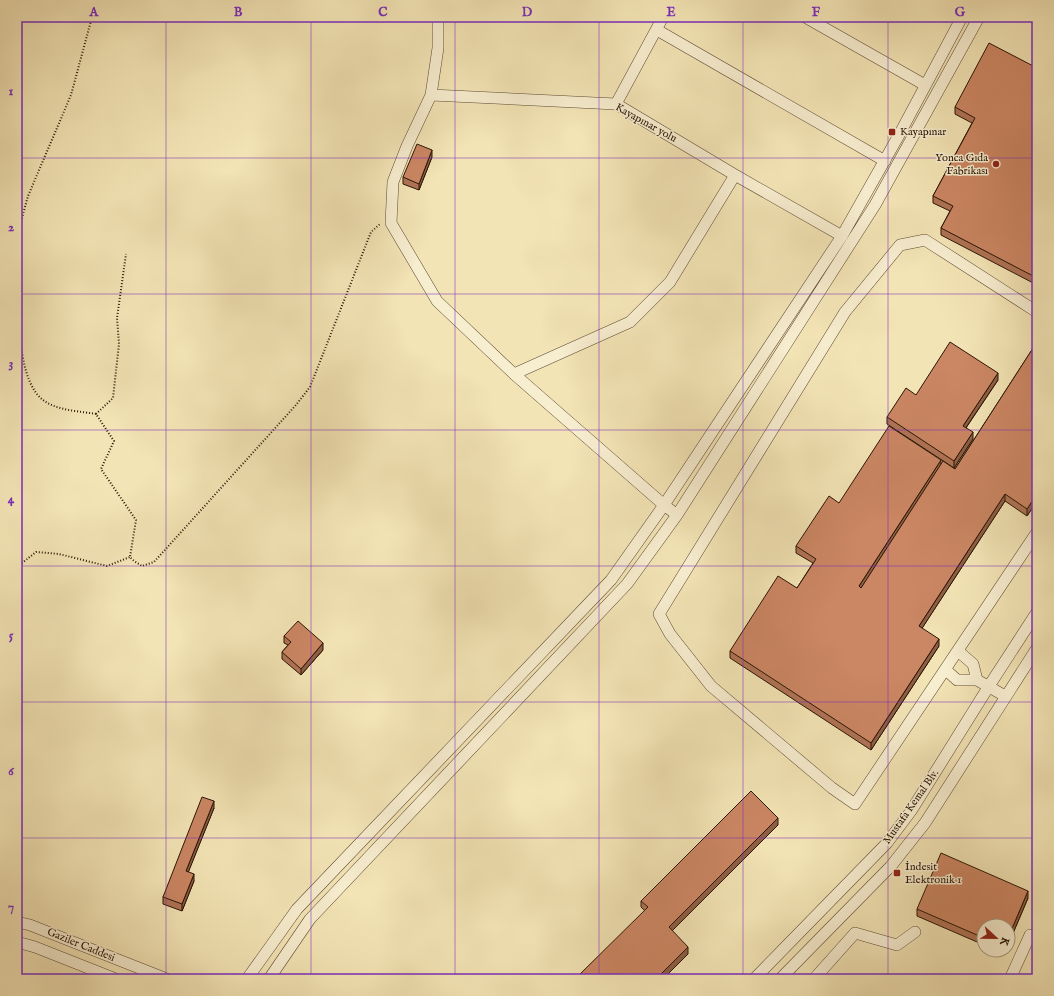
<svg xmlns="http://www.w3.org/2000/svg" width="1054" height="996" viewBox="0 0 1054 996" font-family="'IM FELL English',serif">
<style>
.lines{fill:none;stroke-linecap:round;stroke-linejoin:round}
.minor-casing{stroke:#5c4931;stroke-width:12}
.path{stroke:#2a1505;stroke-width:2;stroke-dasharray:1 2;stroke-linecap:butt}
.minor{stroke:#f7edcf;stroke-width:11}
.wall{fill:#af7355;stroke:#2a1505}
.shaded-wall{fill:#8e5e45;stroke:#2a1505}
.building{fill:#cb8663;stroke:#2a1505}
.grid{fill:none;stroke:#7b2cbf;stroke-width:1;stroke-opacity:0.55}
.poi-dot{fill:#8f2418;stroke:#f7edcf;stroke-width:1.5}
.labels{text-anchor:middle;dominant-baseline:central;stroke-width:3;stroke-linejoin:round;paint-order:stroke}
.street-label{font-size:11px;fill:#2a1505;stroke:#f7edcf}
.poi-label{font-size:11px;fill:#2a1505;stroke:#f7edcf;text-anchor:start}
.neatline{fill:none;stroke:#7b2cbf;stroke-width:1.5}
.grid-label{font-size:13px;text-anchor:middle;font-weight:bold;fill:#7b2cbf}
</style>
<rect width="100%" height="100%" fill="#f3e4b5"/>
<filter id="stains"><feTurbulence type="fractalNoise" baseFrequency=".005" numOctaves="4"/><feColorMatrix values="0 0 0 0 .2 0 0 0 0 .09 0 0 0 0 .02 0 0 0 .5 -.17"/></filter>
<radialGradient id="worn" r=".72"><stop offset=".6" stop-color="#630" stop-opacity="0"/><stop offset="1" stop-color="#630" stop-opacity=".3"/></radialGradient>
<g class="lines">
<g class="minor-casing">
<path id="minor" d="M438 17V48L431 95 616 104 735 175 842 236
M805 17 925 85
M657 30 885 161
M431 95 407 146 393 182 391 223 437 301 514 374 664 505 677 515
M616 104 663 17
M1037 312 925 240 900 245 845 312 659 614 670 634 711 686 832 788 855 804 1037 532
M514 374 630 322 670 282 735 175
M958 651 973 664 977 680
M946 670 957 680H977L1005 696
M17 922 30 925 167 979
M17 942 35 947 116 979
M247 979 297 909 611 580 664 505 842 236 899 135 962 17
M269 979 310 919 627 584 677 515 875 205 979 17
M754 979 887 843 911 811 989 686 1037 612
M780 979 891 866 925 823 1037 648
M814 979 855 933 897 945 915 932
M1010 979 1030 935 1037 938"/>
</g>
<path class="path" d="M17 236 28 196 71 95 92 17
M17 304C20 332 20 382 43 400 58 411 79 411 96 414L114 441 101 469 136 520 130 557 134 561 142 566 154 562 296 405 310 387 371 232 380 224
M96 414 113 398 119 344 117 318 126 254
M17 567 36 552 59 554 107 566 130 557"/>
<use href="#minor" class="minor"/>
</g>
<path class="wall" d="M1037 68V285L941 235V228L950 211 933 203V196L972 123 955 114V107Z
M432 157 419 190 403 184V177Z
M1037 342V501L1027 516 1005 501 922 628 939 646 871 750 730 658V651L797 588 813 563 796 553V546L839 503 941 464 955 469Z
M998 380 966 428 973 439 954 468 887 424V417L916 395Z
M284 636 323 650 301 675 282 659V652L288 645 284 643Z
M214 808 188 872 194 881 182 911 163 904V897Z
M778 825 672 931 688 954 641 907V901Z
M1028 898 1008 945V926H984V945L917 916V909Z
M996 950H1006L1004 954Z"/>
<path class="shaded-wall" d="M432 150V157L419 190V184Z
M998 373V380L963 432V426Z
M973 432V439L954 468V461Z
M941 460V467L859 593V586Z
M1005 494V501L919 633V626Z
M1037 494V501L1027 516V509Z
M939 639V646L871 750V743Z
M323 643V650L301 675V669Z
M214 801V808L186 878V871Z
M778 818V825L669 934V927Z
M194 874V881L182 911V904Z
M1028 891V898L1008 945V938Z
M688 947V954L663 979H656Z"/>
<path class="building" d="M989 43 1037 68V278L941 228 953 206 933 196 975 118 955 107Z
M417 144 432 150 419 184 403 177Z
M950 342 998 373 963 426 973 432 954 461 887 417 906 388 916 395Z
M1037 342V494L1027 509 1005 494 919 626 939 639 871 743 730 651 778 576 797 588 816 559 796 546 829 496 839 503 889 426 941 460 859 586 861 588 943 461 955 469Z
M298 621 323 643 301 669 282 652 291 642 284 636Z
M751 791 778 818 669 927 688 947 656 979H575L648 907 641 901Z
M202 797 214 801 186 871 194 874 182 904 163 897Z
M941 853 1028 891 1008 938V926H984V938L917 909Z"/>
<path class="grid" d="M166 17V979M311 17V979M455 17V979M599 17V979M743 17V979M888 17V979M17 158H1037M17 294H1037M17 430H1037M17 566H1037M17 702H1037M17 838H1037"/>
<g class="poi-dot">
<rect x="888" y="128" width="8" height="8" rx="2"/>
<circle cx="996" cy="164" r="4"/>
<rect x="893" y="869" width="8" height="8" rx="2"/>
</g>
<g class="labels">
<g class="street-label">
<text transform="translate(646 123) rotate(29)">Kayapınar yolu</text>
<text transform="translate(911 807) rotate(-55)">Mustafa Kemal Blv.</text>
<text transform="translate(81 945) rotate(22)">Gaziler Caddesi</text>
</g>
<g class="poi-label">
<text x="900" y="132">Kayapınar</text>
<text x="988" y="158" text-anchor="end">Yonca Gıda<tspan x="988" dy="13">Fabrikası</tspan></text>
<text x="905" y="867">İndesit<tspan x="905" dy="13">Elektronik 1</tspan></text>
</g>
</g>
<rect width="1054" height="996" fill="none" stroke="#f3e4b5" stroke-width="44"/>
<g transform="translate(996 938) rotate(112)"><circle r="19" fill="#f7edcf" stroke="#a5977e"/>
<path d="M0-3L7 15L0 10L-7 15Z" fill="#8f2418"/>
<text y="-6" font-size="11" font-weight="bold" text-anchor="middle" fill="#2a1505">K</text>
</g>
<rect x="22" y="22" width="1010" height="952" class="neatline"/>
<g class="grid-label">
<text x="94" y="16">A</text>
<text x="238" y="16">B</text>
<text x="383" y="16">C</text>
<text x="527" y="16">D</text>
<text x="671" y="16">E</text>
<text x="816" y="16">F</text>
<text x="960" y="16">G</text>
<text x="11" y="95">1</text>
<text x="11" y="231">2</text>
<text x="11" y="367">3</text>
<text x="11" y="503">4</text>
<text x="11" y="639">5</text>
<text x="11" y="775">6</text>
<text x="11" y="911">7</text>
</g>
<rect width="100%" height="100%" filter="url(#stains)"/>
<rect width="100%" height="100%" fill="url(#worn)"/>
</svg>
